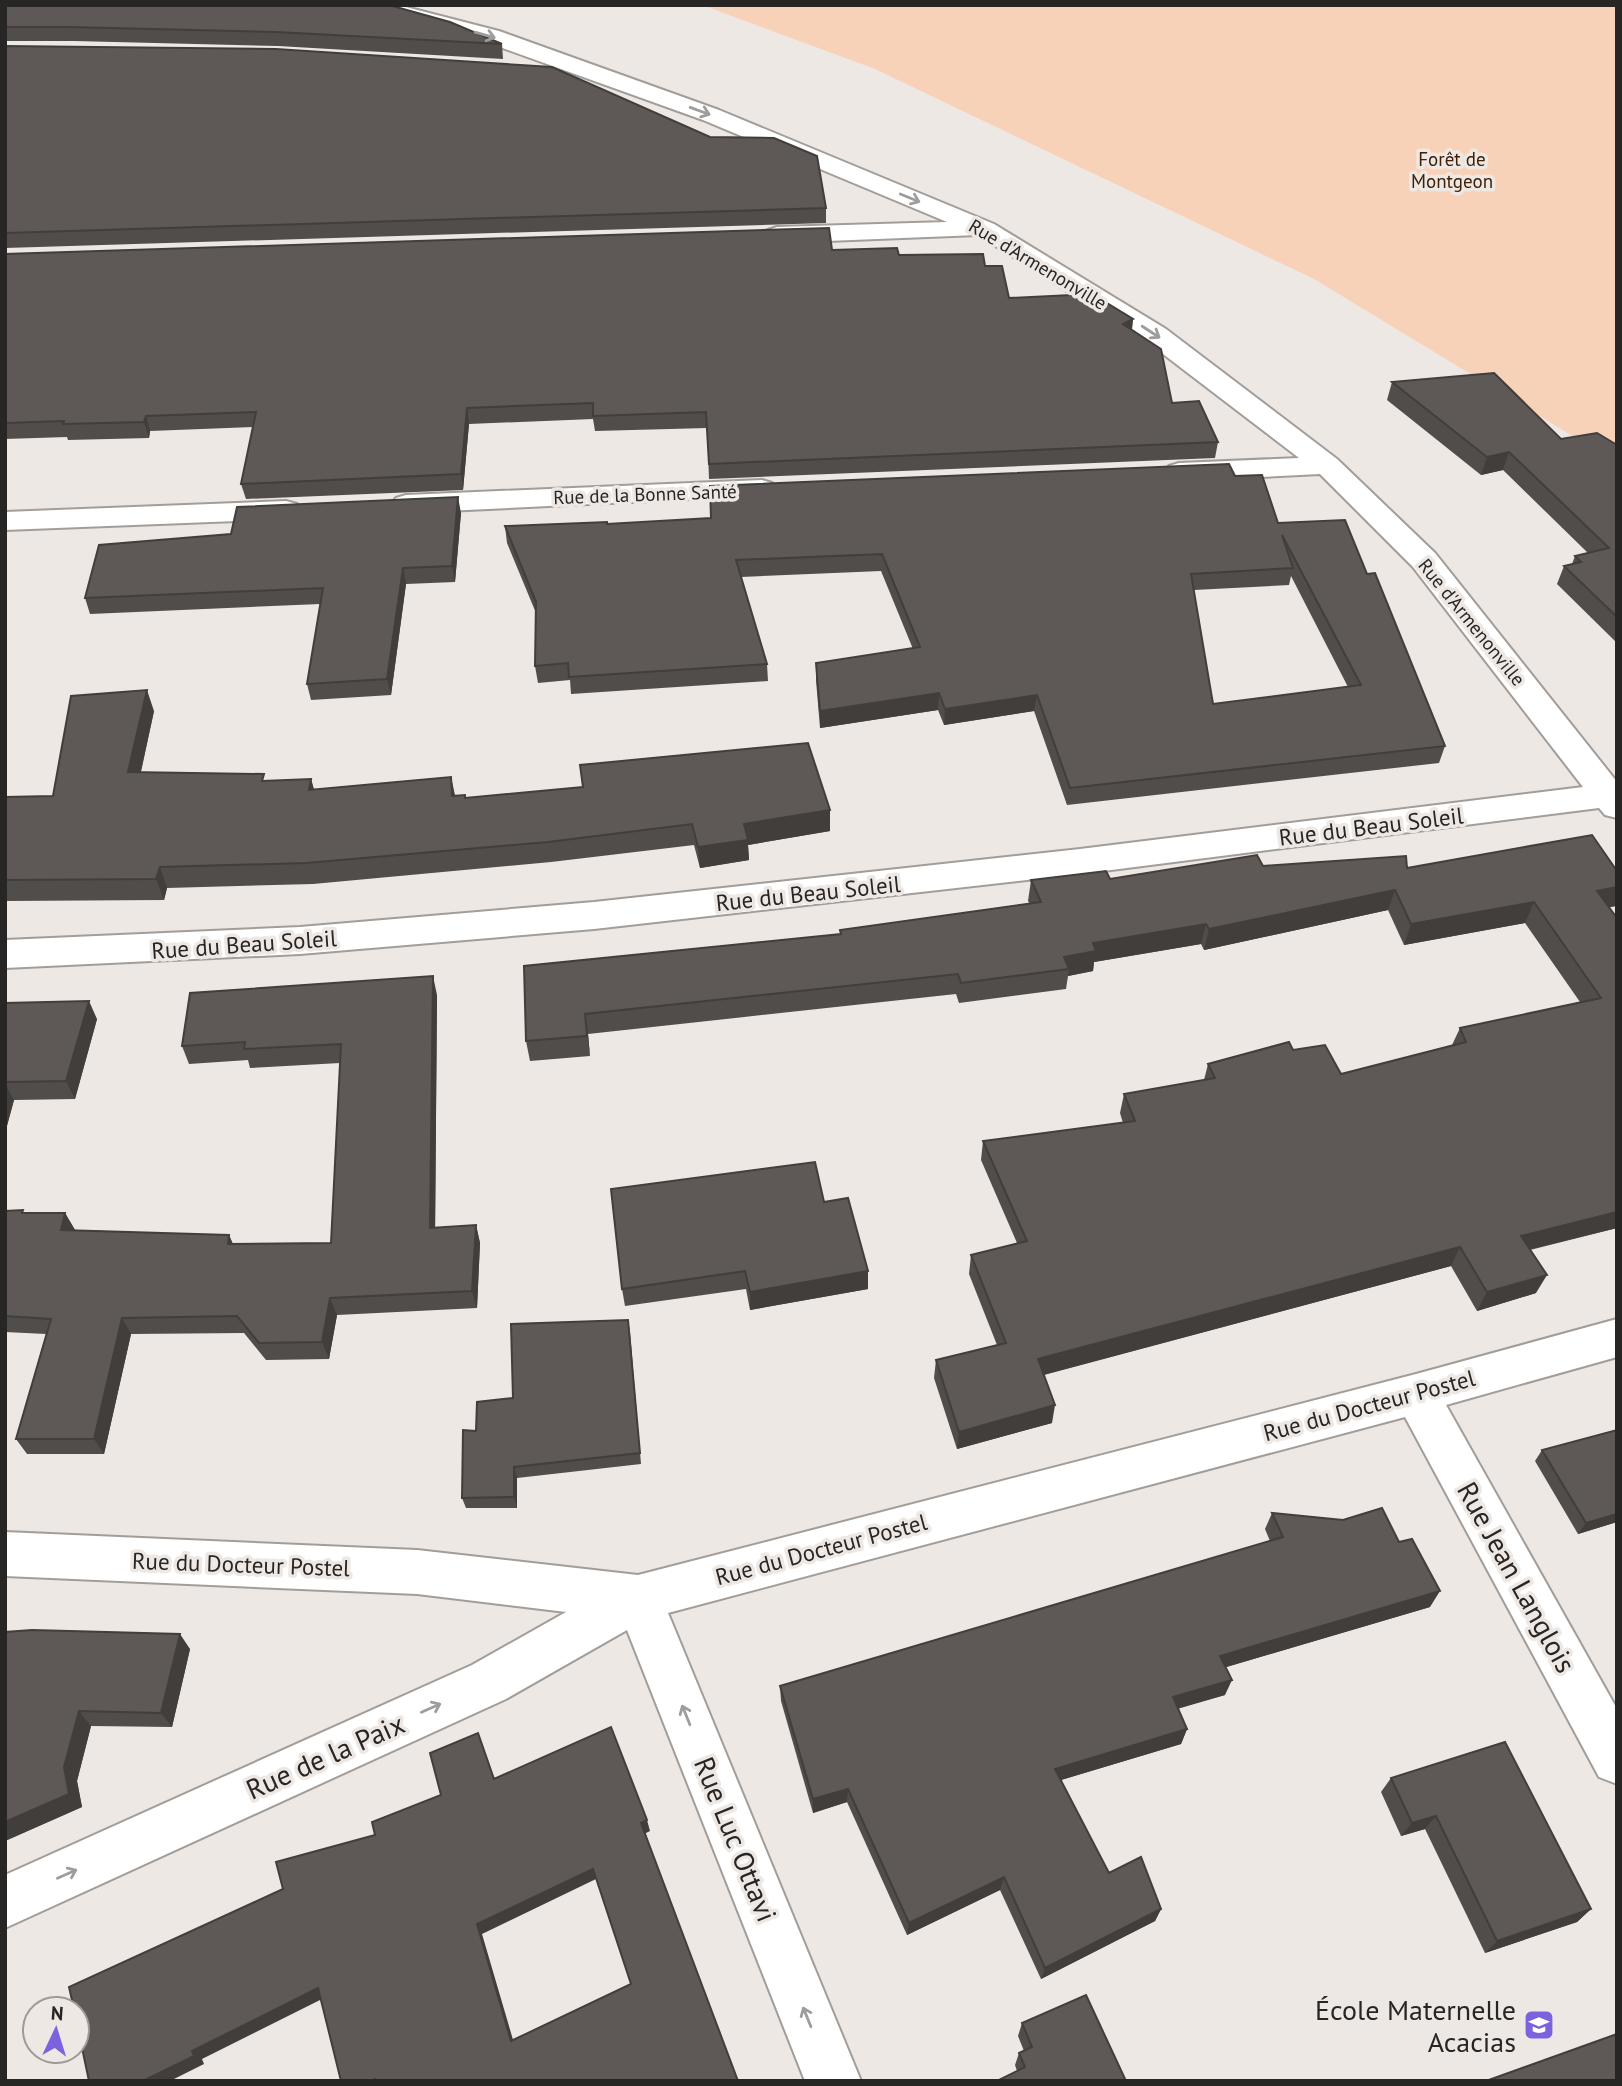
<svg xmlns="http://www.w3.org/2000/svg" width="1622" height="2086" viewBox="0 0 1622 2086" font-family="'PT Sans',sans-serif">
<style>
.green{fill:#f8d1b9}
.lines{fill:none;stroke-linecap:round;stroke-linejoin:round}
.street-casing{stroke:#a29d99;stroke-width:4}
.street{fill:#fff;fill-rule:evenodd}
.wall{fill:#514d4a;fill-rule:evenodd}
.shaded-wall{fill:#423e3c}
.building{fill:#5e5956;stroke:#423e3c;stroke-width:2;fill-rule:evenodd}
.oneway{stroke:#9e9d9d}
.labels{text-anchor:middle;dominant-baseline:central;stroke-width:7;stroke-linejoin:round;paint-order:stroke}
.far-park-label{font-size:19px;fill:#402007;stroke:#eee8e4}
.far-street-label{font-size:19px;fill:#282625;stroke:#eee8e4}
.street-label{font-size:23px;fill:#282625;stroke:#eee8e4}
.near-street-label{font-size:28px;fill:#282625;stroke:#eee8e4}
.near-poi-label{font-size:28px;fill:#282625;stroke:#eee8e4;text-anchor:end}
</style>
<rect width="100%" height="100%" fill="#eee8e4"/>
<path class="green" d="M702 5H1617V463L1314 279 875 69Z"/>
<g class="lines">
<g class="street-casing">
<path id="street" d="M361 5H398L499 31 719 110 994 224 1166 329 1337 459 1435 553 1617 782V818L1605 815 1599 808 1080 874 594 929 300 954 5 968V940L300 927 594 902 1080 849 1583 787 1413 567 1320 474 1179 481 1169 478 1164 472 1169 466 1179 463 1299 458 1146 341 978 235 777 243 768 240 764 235 768 230 777 227 947 222 703 120 483 41 364 10Z
M762 480 772 483 777 489 772 495 406 513 396 510 391 504 396 498 406 495Z
M286 501 297 504 301 510 297 516 286 519 5 530V512Z
M1617 1319V1357L1446 1405 1617 1709V1784L1599 1777 1405 1417 668 1613 861 2081H805L627 1630 506 1699 5 1928V1875L472 1665 566 1612 417 1594 5 1576V1532L417 1550 638 1575 1416 1374Z"/>
</g>
<use href="#street" class="street"/>
</g>
<path class="wall" d="M5 5 502 44 503 59 278 46 74 41H5Z
M5 46 826 208V223L5 248Z
M832 250 899 255 985 266 1009 298 1133 319 1132 330 1172 403 1218 442 1215 458 709 479 707 428 595 431 593 419 469 424 463 490 246 499 241 484 253 427 150 431 149 438 68 440 67 437 5 439V254Z
M1392 382 1561 439 1617 445V643L1557 584 1564 566 1572 564 1575 556 1588 553 1503 470 1481 475 1387 400Z
M1235 476 1278 523 1367 574 1445 746 1439 763 1067 805 1034 711 944 725 938 710 820 728 816 680V663L913 649 881 571 741 577 767 664 768 681 571 694 570 680 538 683 535 666 536 613 507 543 505 526 607 524 711 518ZM1291 576 1348 687 1213 704 1194 590 1289 585Z
M461 513 455 582 406 584 391 695 311 700 307 684 320 604 90 614 85 598Z
M154 711 141 772 266 781 311 779 314 790 451 777 455 795 465 798 830 831 748 845 749 860 700 868 694 845 551 862 313 884 167 888 164 900 5 901V797L53 796Z
M1263 866 1407 868 1609 907 1617 918V1228L1530 1250 1536 1293 1477 1311 1451 1266 1044 1375 1052 1423 957 1449 934 1378 936 1360 997 1345 969 1274 971 1255 1017 1243 981 1160 983 1141 1123 1123 1120 1113 1124 1094 1204 1080 1208 1064 1293 1050 1341 1074 1452 1045 1460 1028 1580 1002 1525 923 1404 945 1388 910 1204 950 1201 944 1094 962 1093 971 1068 976 1066 989 959 1003 956 994 588 1034 590 1056 530 1061 526 1041 524 966 840 934V930L1030 904 1028 901 1031 880 1110 879Z
M437 995 435 1228 476 1225 480 1243 477 1308 337 1315 329 1359 266 1360 244 1333 131 1334 104 1454H27L16 1439 46 1334 5 1332V1211L24 1213H65L75 1230 229 1235 233 1244 331 1243 340 1063 250 1068 248 1060 189 1064 182 1046Z
M5 1003 97 1019 75 1099 14 1100 5 1133Z
M824 1202 868 1289 750 1310 746 1289 625 1306 622 1289Z
M628 1320 641 1464 517 1478V1508H466L462 1498 476 1431 513 1398Z
M1542 1450 1617 1522 1578 1534 1535 1461Z
M1272 1513 1430 1607 1226 1667 1225 1695 1178 1708 1187 1729 1181 1744 1061 1780 1109 1873 1161 1909 1155 1921 1041 1979 1000 1890 907 1935 847 1802 813 1813 781 1701 780 1686 1270 1541 1265 1529Z
M5 1632 190 1649 172 1727 91 1726 77 1781 82 1807 5 1841Z
M1391 1778 1591 1909 1577 1922 1485 1953 1425 1829 1401 1836 1381 1792Z
M1022 2023 1126 2081 1017 2071 1015 2065 1019 2053 1024 2051 1018 2036Z"/>
<path class="shaded-wall" d="M1133 319 1131 335 1123 324Z
M467 408 469 424 463 490 461 474Z
M146 416 150 431 149 438 144 422Z
M1509 452 1503 470 1481 475 1487 457Z
M458 497 461 513 455 582 452 566Z
M403 568 406 584 391 695 387 679Z
M147 690 154 711 136 793 128 772Z
M939 693 938 710 820 728V711Z
M1037 695 1034 711 944 725 945 709Z
M451 777 455 798 452 796Z
M311 779 317 800 309 790Z
M830 810V831L748 845 749 860 700 868 698 847 744 824Z
M160 867 167 888 164 900 156 879Z
M1617 887V906L1588 911 1597 891Z
M1395 890 1388 910 1204 950 1209 929Z
M1534 902 1525 923 1404 945 1411 924Z
M1206 924 1201 944 1094 962 1093 971 1068 976 1069 969 1064 957 1093 943Z
M433 976 437 995 435 1245 430 1228Z
M89 1001 97 1019 75 1099 66 1081Z
M585 1014 588 1034 590 1056 587 1036Z
M5 1084 14 1100 5 1133Z
M1617 1212V1228L1511 1254 1521 1236Z
M65 1213 75 1230H61Z
M476 1225 480 1243 477 1308 472 1291Z
M229 1235 236 1252 228 1244Z
M1460 1247 1451 1266 1035 1377 1038 1359Z
M868 1271V1289L750 1310V1292Z
M1547 1275 1536 1293 1477 1311 1487 1292Z
M330 1298 337 1315 329 1359 322 1342Z
M122 1318 131 1334 104 1454 94 1439Z
M628 1320 630 1332 641 1464 640 1453Z
M1055 1405 1052 1423 957 1449 959 1432Z
M514 1467 517 1478V1508L514 1497Z
M1617 1514V1522L1578 1534 1586 1523Z
M1440 1591 1430 1607 1213 1671 1220 1656Z
M180 1634 190 1649 172 1727 161 1713Z
M1232 1680 1225 1695 1167 1712 1173 1697Z
M79 1711 91 1726 77 1781 82 1807 5 1841V1822Z
M1187 1729 1181 1744 1051 1783 1055 1769Z
M848 1789 847 1802 813 1813V1799Z
M1436 1816 1425 1829 1401 1836 1412 1823Z
M647 1820 650 1831 644 1834 641 1823Z
M593 1869 596 1879 482 1934 516 2050 511 2041 477 1924Z
M1004 1877 1000 1890 907 1935 909 1923Z
M1161 1909 1155 1921 1041 1979 1045 1968Z
M1591 1909 1577 1922 1485 1953 1497 1941Z
M318 1988 326 1997 202 2059 204 2064 170 2081H143L192 2051Z"/>
<path class="building" d="M5 5H389L450 22 502 44 276 32 69 27H5Z
M5 46 276 49 552 67 710 137 774 138 817 156 826 208 5 233Z
M829 228 832 250 897 248 899 255 983 254 985 266H1002L1009 298 1092 294 1133 319 1123 324 1161 349 1172 403 1199 401 1218 442 709 464 706 412 593 416V403L467 408 461 474 241 484 256 412 146 416 144 422 63 424 64 421 5 423V254Z
M1494 373 1561 439 1597 433 1617 445V617L1564 566 1581 562 1575 556 1609 548 1509 452 1487 457 1392 382Z
M1229 464 1235 476 1262 475 1278 523 1345 520 1367 574 1375 573 1445 746 1070 788 1037 695 945 709 939 693 820 711 816 663 920 647 882 554 736 560 767 664 569 677 568 663 535 666 536 602 505 526 607 522V524L711 518 710 486ZM1282 535 1361 685 1213 704 1191 574 1293 568Z
M458 497 452 566 403 568 387 679 307 684 323 588 85 598 99 545 231 534 237 507Z
M147 690 128 772 264 774 262 781 311 779 309 790 451 777 452 796 465 795V798L583 787 580 765 808 743 830 810 744 824 748 840 698 847 692 824 548 842 306 863 160 867 156 879 5 880V797L53 796 71 696Z
M1592 835 1617 871V887L1597 891 1617 918V1212L1521 1236 1547 1275 1487 1292 1460 1247 1038 1359 1055 1405 959 1432 936 1360 1006 1343 971 1255 1027 1241 983 1141 1135 1121 1124 1094 1215 1078 1208 1064 1289 1042 1293 1050 1325 1045 1341 1074 1466 1042 1460 1028 1601 998 1534 902 1411 924 1395 890 1209 929 1206 924 1093 943 1096 951 1064 957 1069 969 961 983 958 974 585 1014 587 1036 526 1041 524 966 841 934 840 930 1041 902 1031 880 1106 871 1110 879 1257 855 1263 866 1406 856 1407 868Z
M433 976 430 1228 476 1225 472 1291 330 1298 322 1342 259 1343 237 1316 122 1318 94 1439H16L51 1319 5 1316V1211L23 1210 22 1213H65L61 1230 229 1235 228 1244 331 1243 341 1044 244 1049 245 1042 182 1046 190 993Z
M89 1001 66 1081 5 1082V1003Z
M815 1162 824 1202 848 1198 868 1271 750 1292 745 1271 622 1289 611 1189Z
M628 1320 640 1453 514 1467V1497L462 1498 463 1430 476 1431 477 1402 513 1398 511 1324Z
M1617 1430V1514L1586 1523 1542 1450Z
M1382 1508 1399 1542 1412 1539 1440 1591 1220 1656 1232 1680 1173 1697 1187 1729 1055 1769 1109 1873 1141 1857 1161 1909 1045 1968 1004 1877 909 1923 848 1789 813 1799 780 1686 1283 1537 1272 1513 1343 1520Z
M32 1630 180 1634 161 1713 79 1711 64 1767 69 1794 5 1822V1632Z
M611 1727 647 1820 641 1823 738 2081H376L375 2079 372 2081H341L318 1988 192 2051 194 2056 143 2081H89L77 2024V2009H74L69 1987 283 1889 276 1862 375 1835 372 1822 441 1795 430 1753 478 1733 494 1779ZM593 1869 631 1984 511 2041 477 1924Z
M1505 1742 1591 1909 1497 1941 1436 1816 1412 1823 1391 1778Z
M1086 1995 1126 2081H997L1025 2067 1019 2053 1032 2047 1022 2023Z
M1617 2034V2081H1486Z"/>
<defs><path id="oneway-shaft" d="M-6 0H5M1.5-3L5.5 0L1.5 3" fill="none" stroke-width="1.6" stroke-linecap="round" stroke-linejoin="round" transform="scale(1.75)"/></defs>
<g class="oneway">
<use href="#oneway-shaft" transform="translate(485 35) rotate(16)"/>
<use href="#oneway-shaft" transform="translate(700 111) rotate(20)"/>
<use href="#oneway-shaft" transform="translate(910 198) rotate(22)"/>
<use href="#oneway-shaft" transform="translate(1151 332) rotate(33)"/>
<use href="#oneway-shaft" transform="translate(431 1708) rotate(-24)"/>
<use href="#oneway-shaft" transform="translate(686 1715) rotate(-112)"/>
<use href="#oneway-shaft" transform="translate(67 1874) rotate(-24)"/>
<use href="#oneway-shaft" transform="translate(807 2017) rotate(-112)"/>
</g>
<defs>
<g id="school-square" transform="scale(1.575)"><rect x="-9" y="-9" width="18" height="18" rx="4" fill="#7c62dd" stroke="#eee8e4"/><path d="M0-5L7-2L0 1L-7-2ZM-4 1L0 2.5L4 1V4Q0 6-4 4Z" fill="#fff"/></g>
</defs>
<g fill-rule="evenodd">
<use href="#school-square" x="1539" y="2025"/>
</g>
<g class="labels">
<g class="far-park-label">
<text x="1452" y="159">Forêt de<tspan x="1452" dy="22">Montgeon</tspan></text>
</g>
<g class="far-street-label">
<text transform="translate(1038 264) rotate(31)">Rue d'Armenonville</text>
<text transform="translate(645 494) rotate(-2)">Rue de la Bonne Santé</text>
<text transform="translate(1472 622) rotate(51)">Rue d'Armenonville</text>
</g>
<g class="street-label">
<text transform="translate(1371 826) rotate(-7)">Rue du Beau Soleil</text>
<text transform="translate(808 893) rotate(-6)">Rue du Beau Soleil</text>
<text transform="translate(244 944) rotate(-4)">Rue du Beau Soleil</text>
<text transform="translate(1369 1405) rotate(-15)">Rue du Docteur Postel</text>
<text transform="translate(821 1549) rotate(-15)">Rue du Docteur Postel</text>
<text transform="translate(241 1564) rotate(2)">Rue du Docteur Postel</text>
</g>
<g class="near-street-label">
<text transform="translate(1517 1577) rotate(61)">Rue Jean Langlois</text>
<text transform="translate(325 1756) rotate(-24)">Rue de la Paix</text>
<text transform="translate(736 1839) rotate(68)">Rue Luc Ottavi</text>
</g>
<g class="near-poi-label">
<text x="1516" y="2009">École Maternelle<tspan x="1516" dy="32">Acacias</tspan></text>
</g>
</g>
<rect width="1622" height="2086" fill="none" stroke="#282625" stroke-width="14"/>
<g transform="translate(56 2030) rotate(4)"><circle r="33" fill="#eee8e4" stroke="#9f9a98" stroke-width="2"/>
<path d="M0-5L12 26L0 18L-12 26Z" fill="#7c62dd"/>
<text y="-10" font-size="19" font-weight="bold" text-anchor="middle" fill="#282625">N</text>
</g>
</svg>
